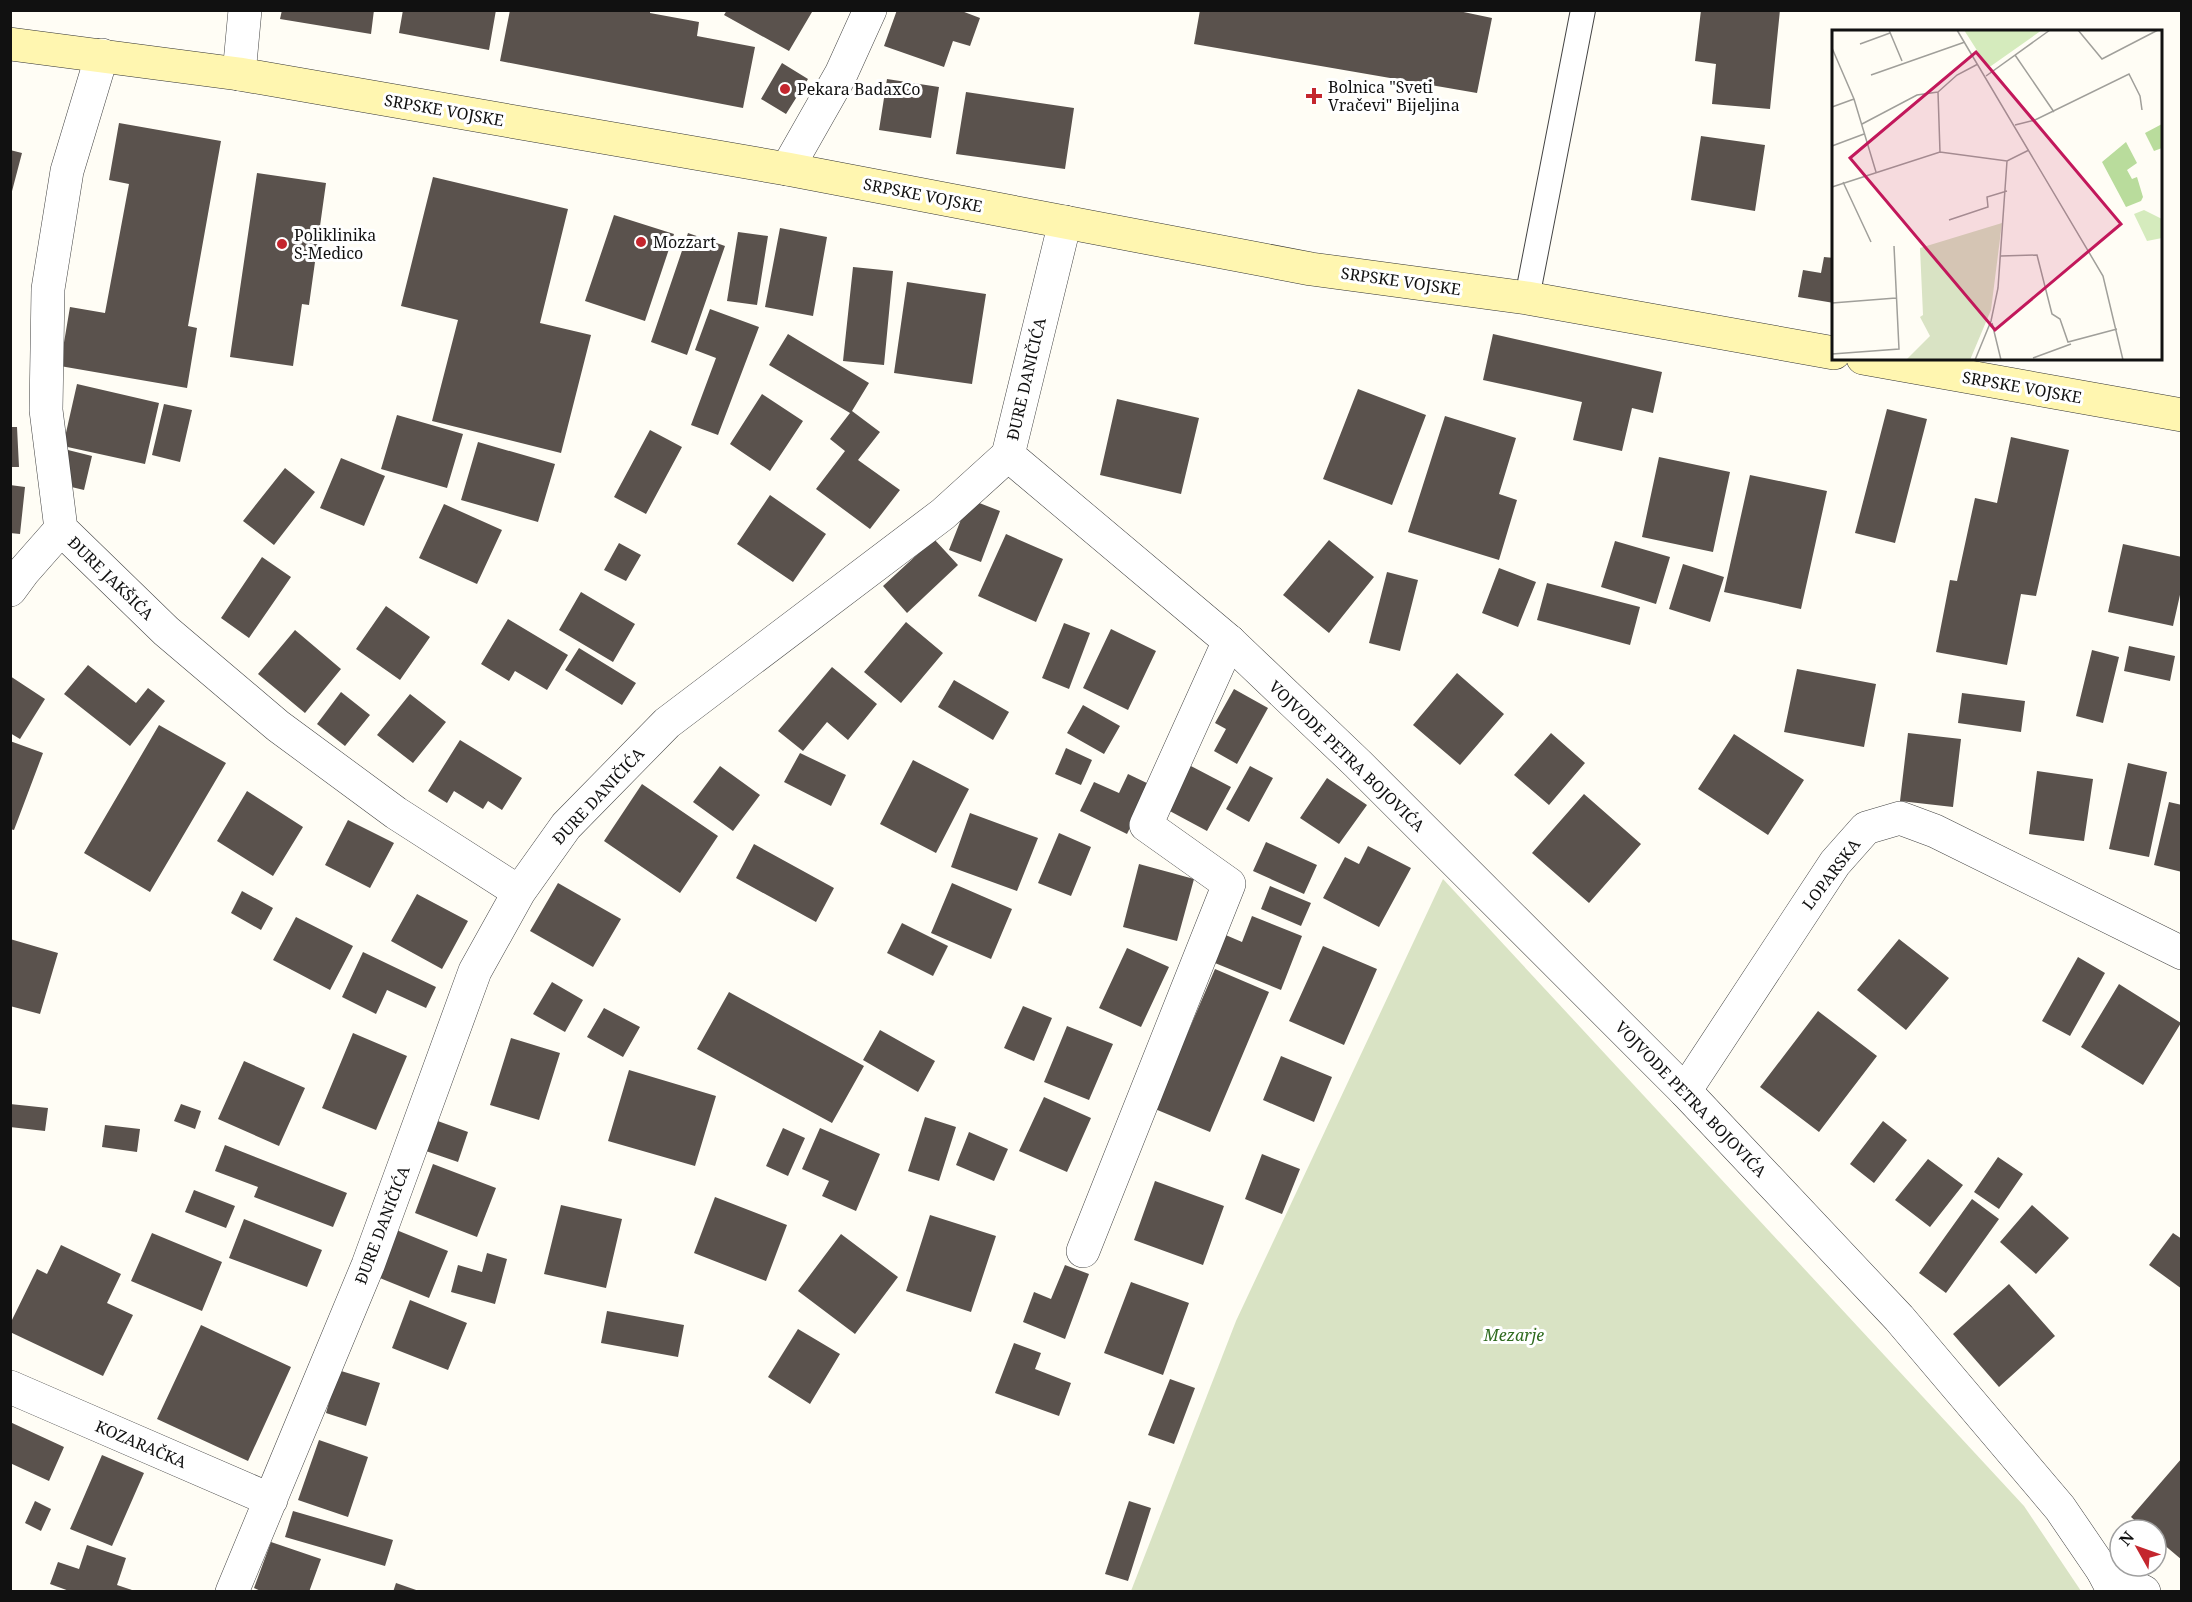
<svg xmlns="http://www.w3.org/2000/svg" width="2192" height="1602" viewBox="0 0 2192 1602" font-family="'Noto Serif',serif">
<style>
.cemetery{fill:#d9e3c4}
.building{fill:#5a524d}
.lines{fill:none;stroke-linecap:round;stroke-linejoin:round}
.service-casing{stroke:#444;stroke-width:26}
.minor-casing{stroke:#444;stroke-width:34}
.tertiary-casing{stroke:#444;stroke-width:34}
.secondary-casing{stroke:#333;stroke-width:34}
.service{stroke:#fff;stroke-width:24}
.minor{stroke:#fff;stroke-width:33}
.tertiary{stroke:#fff;stroke-width:33}
.secondary{stroke:#fff6b0;stroke-width:33}
.poi-dot{fill:#c4262e;stroke:#fff;stroke-width:2}
.labels{text-anchor:middle;dominant-baseline:central;stroke-width:6;stroke-linejoin:round;paint-order:stroke}
.poi-label{font-size:16px;fill:#111;stroke:#fff;text-anchor:start}
.street-label{font-size:16px;fill:#111;stroke:#fff}
.park-label{font-size:16px;font-style:italic;fill:#2f6b1f;stroke:#fff}
.inset-road{fill:none;stroke:#a09f9a;stroke-width:1.5}
.view{fill:#c2185b;fill-opacity:0.15;stroke:#c2185b;stroke-width:3}
.inset-edge{fill:none;stroke:#111;stroke-width:3}
</style>
<rect width="100%" height="100%" fill="#fffdf5"/>
<path class="cemetery" d="M1443 879 2024 1506 2081 1591H1131L1236 1321Z"/>
<path class="building" d="M282 10H374L371 34 280 19Z
M403 10H496L489 50 399 33Z
M510 10H650V13L699 22 697 36 755 47 743 108 500 61Z
M727 10H810L812 12 789 51 724 15Z
M897 10H959L980 18 970 46 953 41 944 67 884 46Z
M1200 10H1454L1492 18 1477 93 1194 44Z
M1701 10H1780L1770 109 1712 104 1716 64 1695 61Z
M782 63 808 79 786 114 761 99Z
M887 79 939 87 931 138 879 130Z
M966 92 1074 108 1065 169 956 154Z
M119 123 221 141 188 326 197 328 187 388 60 366 70 307 105 313 129 184 109 180Z
M1701 136 1765 145 1755 211 1691 200Z
M10 150 22 153 11 195H10Z
M257 173 326 183 309 305 302 304 293 366 230 357Z
M433 177 568 209 540 323 591 335 561 453 432 421 458 320 401 306Z
M614 215 674 234 645 321 585 301Z
M780 228 827 237 813 316 765 307Z
M738 232 768 236 757 305 727 301Z
M688 233 725 246 687 355 651 342Z
M1824 257 1834 258V303L1798 297 1803 270 1821 273Z
M853 267 893 271 884 365 843 361Z
M907 282 986 294 972 384 894 373Z
M710 309 759 327 718 435 691 425 716 358 695 350Z
M788 334 869 383 852 411 880 432 858 460 900 490 870 529 816 489 845 451 830 439 850 413 769 365Z
M1493 334 1662 372 1653 413 1632 408 1622 451 1573 440 1582 402 1483 380Z
M77 384 159 403 145 464 63 446Z
M1358 389 1426 415 1392 505 1323 479Z
M762 394 803 421 770 471 730 444Z
M1117 399 1199 418 1181 494 1100 475Z
M164 404 192 410 180 462 152 455Z
M1887 409 1927 419 1895 543 1855 533Z
M397 415 463 434 447 488 381 469Z
M1445 416 1516 438 1499 494 1517 500 1499 560 1408 532Z
M10 427H17L19 467H10Z
M650 430 682 447 646 514 614 497Z
M2011 437 2069 450 2036 596 2021 594 2007 665 1936 652 1950 580 1957 581 1975 498 1997 503Z
M478 442 555 464 538 522 461 500Z
M68 450 92 456 84 490 59 484Z
M1659 457 1730 472 1713 552 1642 537Z
M341 458 385 476 364 526 320 508Z
M285 468 315 492 274 545 243 521Z
M1750 475 1827 491 1801 609 1724 592Z
M10 485 25 487 20 534 10 533Z
M770 495 826 534 793 582 737 544Z
M969 499 1000 511 981 562 949 550Z
M444 504 502 530 477 584 419 558Z
M1006 534 1063 559 1036 622 978 596Z
M934 539 958 565 907 613 883 586Z
M1329 540 1374 577 1329 633 1283 595Z
M1615 541 1670 557 1656 604 1601 587Z
M619 543 641 555 626 581 604 570Z
M2123 544 2182 557V586L2173 626 2108 612Z
M262 557 291 577 249 638 221 618Z
M1683 564 1724 577 1710 622 1669 609Z
M1499 568 1536 582 1518 627 1482 613Z
M1387 572 1418 580 1400 651 1369 643Z
M1547 583 1640 607 1630 645 1537 620Z
M581 592 635 624 613 662 559 630Z
M386 606 430 637 400 680 356 649Z
M508 619 568 655 547 690 515 671 509 681 481 664Z
M906 622 943 653 901 703 864 672Z
M1064 623 1090 633 1069 689 1042 678Z
M1111 629 1156 651 1128 710 1083 688Z
M295 630 341 669 305 713 258 674Z
M2129 646 2175 656 2170 681 2124 671Z
M579 648 636 683 622 705 565 670Z
M2092 650 2119 657 2103 723 2076 716Z
M88 665 136 703 148 688 165 701 130 746 64 694Z
M832 667 877 704 848 740 827 722 803 751 778 731Z
M1797 669 1876 684 1864 747 1784 732Z
M1457 673 1504 714 1460 765 1413 725Z
M10 676 45 699 20 739 10 733Z
M954 680 1009 712 993 740 938 707Z
M1234 689 1268 708 1237 764 1214 751 1226 729 1215 723Z
M341 692 370 715 345 746 317 724Z
M1962 693 2025 701 2021 732 1958 723Z
M410 694 446 722 413 763 377 735Z
M1083 705 1120 726 1104 754 1067 733Z
M159 725 226 763 150 892 84 853Z
M1551 733 1585 763 1549 805 1514 775Z
M1908 733 1961 739 1953 807 1900 801Z
M1734 734 1804 780 1768 835 1698 789Z
M460 740 522 778 502 810 488 801 483 809 454 791 447 803 428 791Z
M10 741 43 753 14 830 10 829Z
M1066 748 1092 760 1081 785 1055 774Z
M800 753 846 775 831 806 784 782Z
M913 760 969 789 936 853 880 824Z
M2128 763 2167 772 2149 857 2109 849Z
M1189 765 1231 787 1207 831 1166 809Z
M720 766 760 795 733 831 693 802Z
M1250 766 1273 778 1249 822 1226 809Z
M2037 771 2093 779 2084 841 2029 834Z
M1128 774 1151 785 1127 834 1080 811 1094 782 1119 793Z
M1327 778 1367 805 1339 844 1300 818Z
M642 784 718 836 680 893 604 841Z
M247 791 303 827 273 876 217 841Z
M1584 794 1641 844 1589 903 1532 853Z
M2169 802 2182 805V872L2154 865Z
M970 813 1038 838 1017 891 951 867Z
M348 820 394 843 370 888 325 865Z
M1059 833 1091 847 1071 896 1038 883Z
M1266 842 1317 865 1304 894 1253 871Z
M754 844 834 888 816 922 736 878Z
M1368 846 1411 868 1379 927 1323 898 1345 857 1359 864Z
M1139 864 1194 879 1177 941 1123 927Z
M558 883 621 919 593 967 530 931Z
M952 883 1012 909 991 959 931 933Z
M1270 886 1311 903 1301 926 1261 909Z
M242 891 273 908 261 930 231 913Z
M417 894 468 921 442 969 391 941Z
M1252 916 1302 936 1281 990 1210 961 1221 933 1242 942Z
M296 917 353 946 330 990 273 960Z
M902 923 948 946 933 976 887 953Z
M10 939 58 953 40 1014 10 1006Z
M1899 939 1949 978 1906 1030 1857 990Z
M1323 946 1377 969 1344 1045 1289 1021Z
M1127 948 1169 967 1141 1027 1099 1008Z
M363 952 436 987 426 1008 387 990 376 1014 342 997Z
M2078 957 2105 973 2070 1036 2042 1021Z
M1215 969 1269 992 1210 1132 1155 1109Z
M552 982 583 1000 565 1032 533 1014Z
M2119 984 2181 1023 2143 1085 2081 1047Z
M729 992 864 1066 832 1123 697 1049Z
M1023 1006 1052 1018 1034 1061 1004 1048Z
M604 1008 640 1027 623 1057 587 1037Z
M1818 1011 1877 1056 1819 1132 1760 1087Z
M1067 1026 1113 1044 1089 1100 1044 1082Z
M880 1030 935 1061 918 1092 863 1060Z
M353 1033 407 1056 376 1130 322 1108Z
M511 1038 560 1053 539 1120 490 1105Z
M1281 1056 1332 1077 1314 1122 1263 1100Z
M244 1061 305 1088 279 1146 218 1119Z
M629 1070 716 1096 695 1166 608 1141Z
M1044 1097 1091 1118 1067 1172 1019 1151Z
M10 1104 48 1108 45 1131 10 1127Z
M181 1104 201 1111 195 1129 174 1121Z
M925 1117 956 1127 939 1181 908 1171Z
M435 1120 468 1132 458 1162 423 1150Z
M1883 1121 1907 1140 1874 1183 1850 1164Z
M105 1125 140 1129 137 1152 102 1147Z
M783 1128 805 1138 788 1176 766 1166Z
M820 1128 880 1154 856 1211 822 1196 829 1181 802 1169Z
M969 1132 1008 1149 994 1181 956 1165Z
M225 1145 347 1193 333 1227 254 1197 258 1187 215 1171Z
M1262 1154 1300 1169 1282 1214 1245 1199Z
M1998 1157 2023 1174 1999 1209 1974 1192Z
M1928 1159 1963 1185 1930 1227 1895 1200Z
M433 1164 496 1188 477 1237 415 1213Z
M1155 1181 1224 1206 1203 1265 1134 1240Z
M194 1190 235 1206 226 1228 185 1212Z
M715 1197 787 1225 766 1281 694 1253Z
M1972 1199 1999 1219 1946 1293 1919 1273Z
M561 1205 622 1219 606 1288 544 1274Z
M2032 1205 2069 1238 2036 1274 2000 1242Z
M930 1215 996 1236 971 1312 906 1291Z
M244 1219 322 1250 307 1287 229 1258Z
M389 1227 448 1251 429 1298 370 1274Z
M152 1233 222 1262 202 1311 131 1281Z
M2173 1233 2182 1239V1289L2149 1265Z
M841 1234 898 1277 855 1334 798 1291Z
M61 1245 121 1274 107 1303 133 1315 103 1376 10 1332V1324L37 1269 47 1274Z
M487 1253 507 1259 495 1304 451 1292 458 1265 482 1272Z
M1065 1265 1089 1274 1065 1339 1023 1322 1034 1292 1051 1299Z
M1131 1282 1189 1303 1163 1375 1104 1353Z
M2009 1284 2055 1336 1999 1387 1953 1334Z
M410 1300 467 1323 448 1370 392 1348Z
M607 1311 684 1325 678 1357 601 1343Z
M201 1325 291 1367 248 1461 157 1419Z
M798 1329 840 1354 810 1404 768 1377Z
M1014 1343 1041 1353 1035 1369 1071 1383 1059 1416 995 1393Z
M338 1370 380 1383 366 1426 326 1413Z
M1170 1379 1195 1388 1174 1444 1148 1435Z
M10 1422 64 1447 49 1481 10 1463Z
M319 1440 368 1457 348 1517 298 1500Z
M102 1455 144 1473 112 1546 70 1529Z
M2182 1458V1560L2156 1538V1530H2146L2131 1517Z
M35 1501 51 1509 41 1531 25 1523Z
M1129 1501 1151 1508 1128 1581 1105 1574Z
M293 1511 393 1540 385 1566 285 1537Z
M271 1542 321 1559 309 1592H263L254 1588Z
M87 1545 126 1558 117 1585 132 1590 131 1592H72L50 1584 58 1562 79 1569Z
M396 1583 419 1591 418 1592H393Z"/>
<g class="lines">
<g class="service-casing">
<path id="service" d="M1527 298 1583 10"/>
</g>
<g class="minor-casing">
<path id="minor" d="M102 55 67 171 48 289 46 410 61 529 166 631 278 726 396 813 519 892
M239 74 245 10
M787 169 841 74 870 10
M10 590 24 571 61 529
M1685 1091 1835 863 1866 828 1900 818 1935 831 2182 953
M1083 1251 1229 884 1146 825 1229 641
M10 1387 271 1500
M2103 1571 2144 1592
M232 1592 368 1265 475 971 519 892 566 826 667 723 943 514 1008 455"/>
</g>
<g class="tertiary-casing">
<path id="tertiary" d="M1065 222 1008 455 1229 641 1358 764 1685 1091 1899 1318 2060 1508 2103 1571 2114 1592"/>
</g>
<g class="secondary-casing">
<path id="secondary" d="M10 44 239 74 787 169 1311 269 1527 298 1834 353
M1863 358 2182 415"/>
</g>
<use href="#service" class="service"/>
<use href="#minor" class="minor"/>
<use href="#tertiary" class="tertiary"/>
<use href="#secondary" class="secondary"/>
</g>
<g class="poi-dot">
<circle cx="785" cy="89" r="6"/>
<path d="M1311 87h6v6h6v6h-6v6h-6v-6h-6v-6h6z"/>
<circle cx="641" cy="242" r="6"/>
<circle cx="282" cy="244" r="6"/>
</g>
<g class="labels">
<g class="poi-label">
<text x="1328" y="87">Bolnica "Sveti<tspan x="1328" dy="18">Vračevi" Bijeljina</tspan></text>
<text x="797" y="89">Pekara BadaxCo</text>
<text x="294" y="235">Poliklinika<tspan x="294" dy="18">S-Medico</tspan></text>
<text x="653" y="242">Mozzart</text>
</g>
<g class="street-label">
<text transform="translate(444 110) rotate(10)">SRPSKE VOJSKE</text>
<text transform="translate(923 195) rotate(11)">SRPSKE VOJSKE</text>
<text transform="translate(1401 281) rotate(8)">SRPSKE VOJSKE</text>
<text transform="translate(1026 379) rotate(-77)">ĐURE DANIČIĆA</text>
<text transform="translate(2022 387) rotate(10)">SRPSKE VOJSKE</text>
<text transform="translate(111 578) rotate(44)">ĐURE JAKŠIĆA</text>
<text transform="translate(1347 756) rotate(44)">VOJVODE PETRA BOJOVIĆA</text>
<text transform="translate(598 796) rotate(-47)">ĐURE DANIČIĆA</text>
<text transform="translate(1831 874) rotate(-53)">LOPARSKA</text>
<text transform="translate(1691 1099) rotate(46)">VOJVODE PETRA BOJOVIĆA</text>
<text transform="translate(382 1225) rotate(-69)">ĐURE DANIČIĆA</text>
<text transform="translate(141 1444) rotate(23)">KOZARAČKA</text>
</g>
<g class="park-label">
<text x="1514" y="1335">Mezarje</text>
</g>
</g>
<g transform="translate(1832 30)">
<rect width="330" height="330" fill="#fffdf5"/>
<path d="M132 0H210L159 36H155ZM312 180 330 189V208L315 211 302 184Z" fill="#d5ebbd"/>
<path d="M330 94V118L322 121 313 103ZM294 112 305 133 295 140 300 149 305 147 311 167 309 171 294 177 270 132Z" fill="#b9dc9c"/>
<path d="M170 193 159 280 138 330H74L98 306 88 287 91 285 88 218Z" fill="#d9e3c4"/>
<path class="inset-road" d="M57 0 70 31M125 0 271 246 291 330M246 0 270 29 326 0M28 14 58 3M0 18 22 69 44 142M183 25 222 82M39 45 133 12M154 46 218 0M0 77 22 69M30 94 85 65 106 62M183 95 203 90 297 44 308 66 310 80M0 116 32 104M108 122 106 62 125 45 146 34M11 152 39 212M0 157 108 122 175 131 197 120M117 190 156 177 155 167 175 161M169 226 205 225 220 284 228 289 236 312 285 299M0 273 64 268M160 293 169 330M0 324 67 319 62 216M201 328 239 314M143 330 159 291 166 258 175 131"/>
<path class="view" d="M144 22 289 194 163 300 18 128Z"/>
<rect width="330" height="330" class="inset-edge"/>
</g>
<rect width="2192" height="1602" fill="none" stroke="#111111" stroke-width="24"/>
<g transform="translate(2138 1548) rotate(310)"><circle r="28" fill="#ffffff" stroke="#a0a0a0" stroke-width="1.5"/>
<path d="M0-4.5L10 22L0 15L-10 22Z" fill="#c4262e"/>
<text y="-9" font-size="16" font-weight="bold" text-anchor="middle" fill="#111111">N</text>
</g>
</svg>
